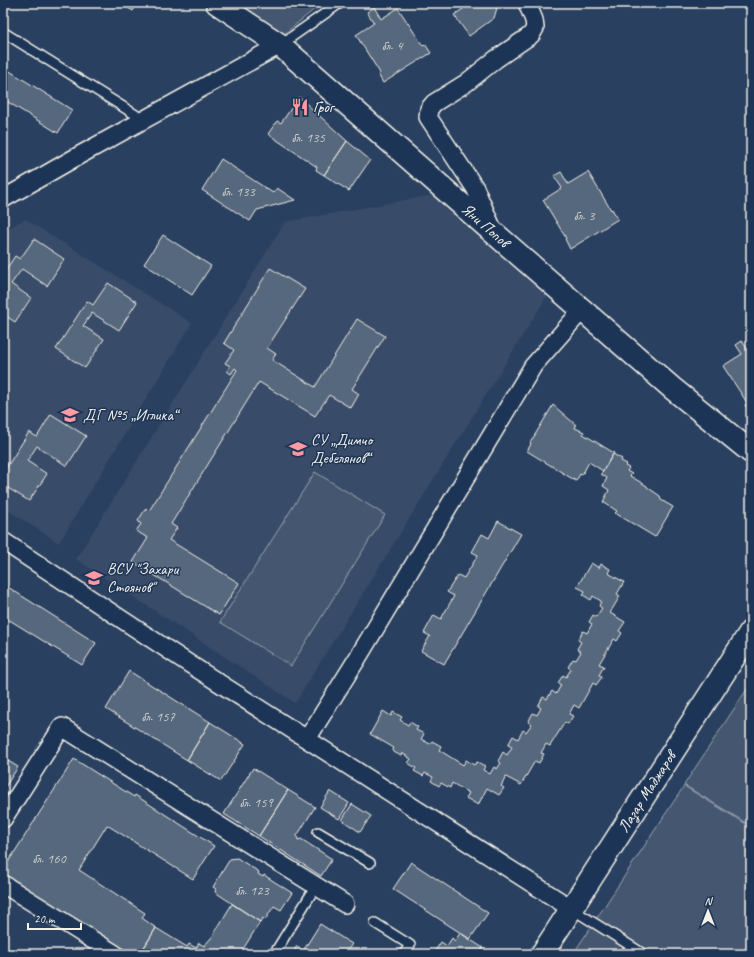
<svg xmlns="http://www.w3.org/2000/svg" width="754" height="957" viewBox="0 0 754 957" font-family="Caveat,sans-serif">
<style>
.built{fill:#374c69}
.green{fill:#445771;stroke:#9ca4ac}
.building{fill:#56677d;stroke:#f4f1e8}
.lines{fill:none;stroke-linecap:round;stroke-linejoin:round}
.service-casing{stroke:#f4f1e8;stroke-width:12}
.minor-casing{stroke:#f4f1e8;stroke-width:20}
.tertiary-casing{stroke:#f4f1e8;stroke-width:25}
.secondary-casing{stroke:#f4f1e8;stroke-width:25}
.service{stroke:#1d3557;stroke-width:9}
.minor{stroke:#1d3557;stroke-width:17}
.tertiary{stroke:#1d3557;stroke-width:22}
.secondary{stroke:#1d3557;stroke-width:22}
.labels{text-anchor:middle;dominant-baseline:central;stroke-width:3;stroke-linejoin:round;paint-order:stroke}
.number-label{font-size:14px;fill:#cccecd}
.poi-label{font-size:16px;fill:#f4f1e8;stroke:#1d3557;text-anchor:start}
.street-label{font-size:16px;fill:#f4f1e8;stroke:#1d3557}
</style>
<rect width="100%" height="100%" fill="#2a4060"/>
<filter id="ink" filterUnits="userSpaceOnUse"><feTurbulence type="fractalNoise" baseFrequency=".025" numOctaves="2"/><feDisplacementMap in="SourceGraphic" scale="8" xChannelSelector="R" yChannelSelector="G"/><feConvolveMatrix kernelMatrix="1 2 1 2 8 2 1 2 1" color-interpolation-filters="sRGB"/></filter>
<g filter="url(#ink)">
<path class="built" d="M433 195 549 293 295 703 76 559 285 222Z
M25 219 192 323 59 543 3 507V231Z"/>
<path class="green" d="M236 3H322L284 34Z
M315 472 385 515 291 666 220 622Z
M751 683V826L684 785Z
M684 786 751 827V954H573Z"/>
<path class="building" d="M120 3H138L133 11Z
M459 3H494L497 8 494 18 469 36 454 15 463 9Z
M374 7 381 19 398 8 423 46 425 44 431 53 383 83 378 74 380 73 356 35 374 23 367 12Z
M3 67 72 110 58 133 3 99Z
M299 97 347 141 324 175 316 170 317 167 268 134 277 121 281 123Z
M347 141 370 160 349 191 324 175Z
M221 159 273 193 277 188 295 200 257 210 250 221 202 190Z
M561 172 568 184 588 172 611 210 612 209 618 219 570 249 565 239 566 238 543 200 562 188 554 176Z
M163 235 211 266 192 295 144 264Z
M34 239 64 259 47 286 22 269 11 284 31 298 15 322 3 314V274L15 256 20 259Z
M270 268 305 289 267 348 276 354 272 360 315 387 357 319 385 336 352 389 359 394 351 408 329 395 315 416 259 382 171 524 177 528 169 540 239 583 219 615 133 562 148 538 136 531 141 524 138 521 146 508 149 511 237 370 235 368 231 374 227 371 230 366 225 363 234 350 224 343Z
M108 283 137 302 119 330 92 313 83 326 104 339 85 368 56 349 87 301 93 305Z
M742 341 748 350 751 348V414L745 405 748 404 723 366 742 354 736 345Z
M553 405 576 425 575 428 584 432 583 434 614 453 603 471 589 462 582 475 580 474 576 481 527 451 531 444 530 443Z
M51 414 86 436 67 466 37 446 27 461 47 474 29 501 3 485V473L29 432 37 437Z
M613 454 622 459 621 461 627 464 625 466 629 468 627 471 632 474 630 476 647 486V487L660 496 661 500 673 507 655 537 615 513 617 511 603 502 609 490 603 486 607 478 601 474Z
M498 521 521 534 444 664 421 651 430 636 424 633 434 615 441 619 454 596 447 592 458 575 464 578 478 555 472 552 482 534 489 538Z
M591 563 599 568 601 564 610 569 608 573 624 582 617 594 620 596 610 613 625 622 619 631 622 633 617 641 614 639 599 664 604 666 599 675 602 677 596 685 593 683 579 708 574 705 569 714 573 716 568 724 565 722 550 746 546 744 541 753 544 754 539 763 535 761 521 785 506 777 501 786 504 788 499 795 487 788 478 805 466 798 469 793 452 783 450 788 441 783 439 786 431 781 433 777 425 773 423 776 414 771 416 768 408 763 411 759 402 753 401 756 392 751 394 748 370 734 383 711 391 716 393 712 402 717 400 720 408 725 410 722 418 727 416 730 424 734 421 739 430 744 432 741 441 746 439 750 463 765 466 760 474 765 477 762 485 766 483 770 490 774 494 767 497 769 501 763 498 761 503 752 507 755 512 747 508 745 513 736 518 739 523 730 526 732 532 724 528 722 533 713 537 715 541 708 538 706 543 697 547 699 552 691 556 694 561 685 558 683 563 675 566 677 571 669 568 667 573 659 576 660 581 652 577 649 581 642 578 640 583 631 587 633 592 624 589 622 593 615 596 617 602 608 599 606 601 601 593 596 591 600 583 595 585 591 577 587Z
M3 584 96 643 82 665 3 616Z
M129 671 210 722 187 760 106 709Z
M210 722 245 744 221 781 187 760Z
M3 758 18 767 3 790Z
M74 759 134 797 135 795 214 846 193 879 107 825 79 870 145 913 142 918 156 928 140 954H130L3 874V870Z
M253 768 288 790 259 836 224 814Z
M288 790 315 807 297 836 298 840 301 839 332 859 321 876 259 836Z
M330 791 349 803 339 819 320 807Z
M352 804 371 816 360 832 342 820Z
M237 858 259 872 258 874 263 877 264 875 292 893 281 910 274 906 265 920 263 918 260 922 215 892 216 889 213 887 230 859Z
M411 862 488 913 470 939 393 889Z
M232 904 260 922 240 954H140L156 928 187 947 189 944 196 948 199 943 204 946 212 937Z
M320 924 352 944 345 954H292L297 946 303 951Z
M460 933 483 948 479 954H439L435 951 441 942 447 946 452 938 455 941Z"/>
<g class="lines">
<g class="service-casing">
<path id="service" d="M3 32 144 120
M280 45 340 3
M318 832 370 863
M572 909 642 953
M375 923 410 945 404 954
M274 954 316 886"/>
</g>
<g class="minor-casing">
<path id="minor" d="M3 199 78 156 280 45
M494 232 475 188 428 117 429 109 434 103 466 83 496 59 531 35 535 28 534 20 527 3
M3 541 188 663 572 909
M307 739 357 659 533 366 583 309
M3 819 62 727 345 904
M3 884 115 954"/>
</g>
<g class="tertiary-casing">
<g id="tertiary">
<path id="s1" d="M217 3 280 45 494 233 672 388 751 452"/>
</g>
</g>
<g class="secondary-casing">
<g id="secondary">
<path id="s2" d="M542 954 751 631"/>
</g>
</g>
<use href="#service" class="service"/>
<use href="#minor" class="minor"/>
<use href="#tertiary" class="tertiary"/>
<use href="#secondary" class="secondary"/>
</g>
</g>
<defs>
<g id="restaurant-bare" transform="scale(1.38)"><path d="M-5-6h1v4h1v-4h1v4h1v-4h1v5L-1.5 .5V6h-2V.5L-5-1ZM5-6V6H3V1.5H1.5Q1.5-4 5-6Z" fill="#ff9aa2" stroke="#1d3557" stroke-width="2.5" paint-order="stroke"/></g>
<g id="school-bare" transform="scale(1.38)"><path d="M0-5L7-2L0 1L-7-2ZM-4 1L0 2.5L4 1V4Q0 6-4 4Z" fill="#ff9aa2" stroke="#1d3557" stroke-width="2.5" paint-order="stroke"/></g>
</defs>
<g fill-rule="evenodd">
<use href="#restaurant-bare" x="300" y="107"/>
<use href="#school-bare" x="70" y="415"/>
<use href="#school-bare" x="298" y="449"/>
<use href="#school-bare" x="94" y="578"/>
</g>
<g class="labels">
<g class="number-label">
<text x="392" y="45">бл. 4</text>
<text x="308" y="137">бл. 135</text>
<text x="238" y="191">бл. 133</text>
<text x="584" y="215">бл. 3</text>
<text x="158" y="716">бл. 157</text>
<text x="256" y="802">бл. 159</text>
<text x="49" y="858">бл. 160</text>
<text x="252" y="890">бл. 123</text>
</g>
<g class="poi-label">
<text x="313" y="107">Грог</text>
<text x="83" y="415">ДГ №5 „Иглика“</text>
<text x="311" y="440">СУ „Димчо<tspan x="311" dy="18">Дебелянов“</tspan></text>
<text x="107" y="569">ВСУ "Захари<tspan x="107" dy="18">Стоянов"</tspan></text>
</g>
<g class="street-label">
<text stroke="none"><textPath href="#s1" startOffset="349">Яни Попов</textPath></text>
<text stroke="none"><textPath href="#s2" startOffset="193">Лазар Маджаров</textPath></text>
</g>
</g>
<rect width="754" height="957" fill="none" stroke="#1d3557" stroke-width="16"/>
<rect x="8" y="8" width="738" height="941" fill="none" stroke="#f4f1e8" stroke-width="1.5" filter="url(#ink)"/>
<g transform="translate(708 911)" stroke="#1d3557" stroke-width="3" paint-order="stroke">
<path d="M0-3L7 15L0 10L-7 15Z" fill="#f4f1e8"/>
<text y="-6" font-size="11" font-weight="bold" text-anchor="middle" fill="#f4f1e8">N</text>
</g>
<path d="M28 923v6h53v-6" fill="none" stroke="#f4f1e8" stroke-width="2"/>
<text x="34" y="923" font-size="12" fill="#f4f1e8" stroke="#1d3557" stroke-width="3" paint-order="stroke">20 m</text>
</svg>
